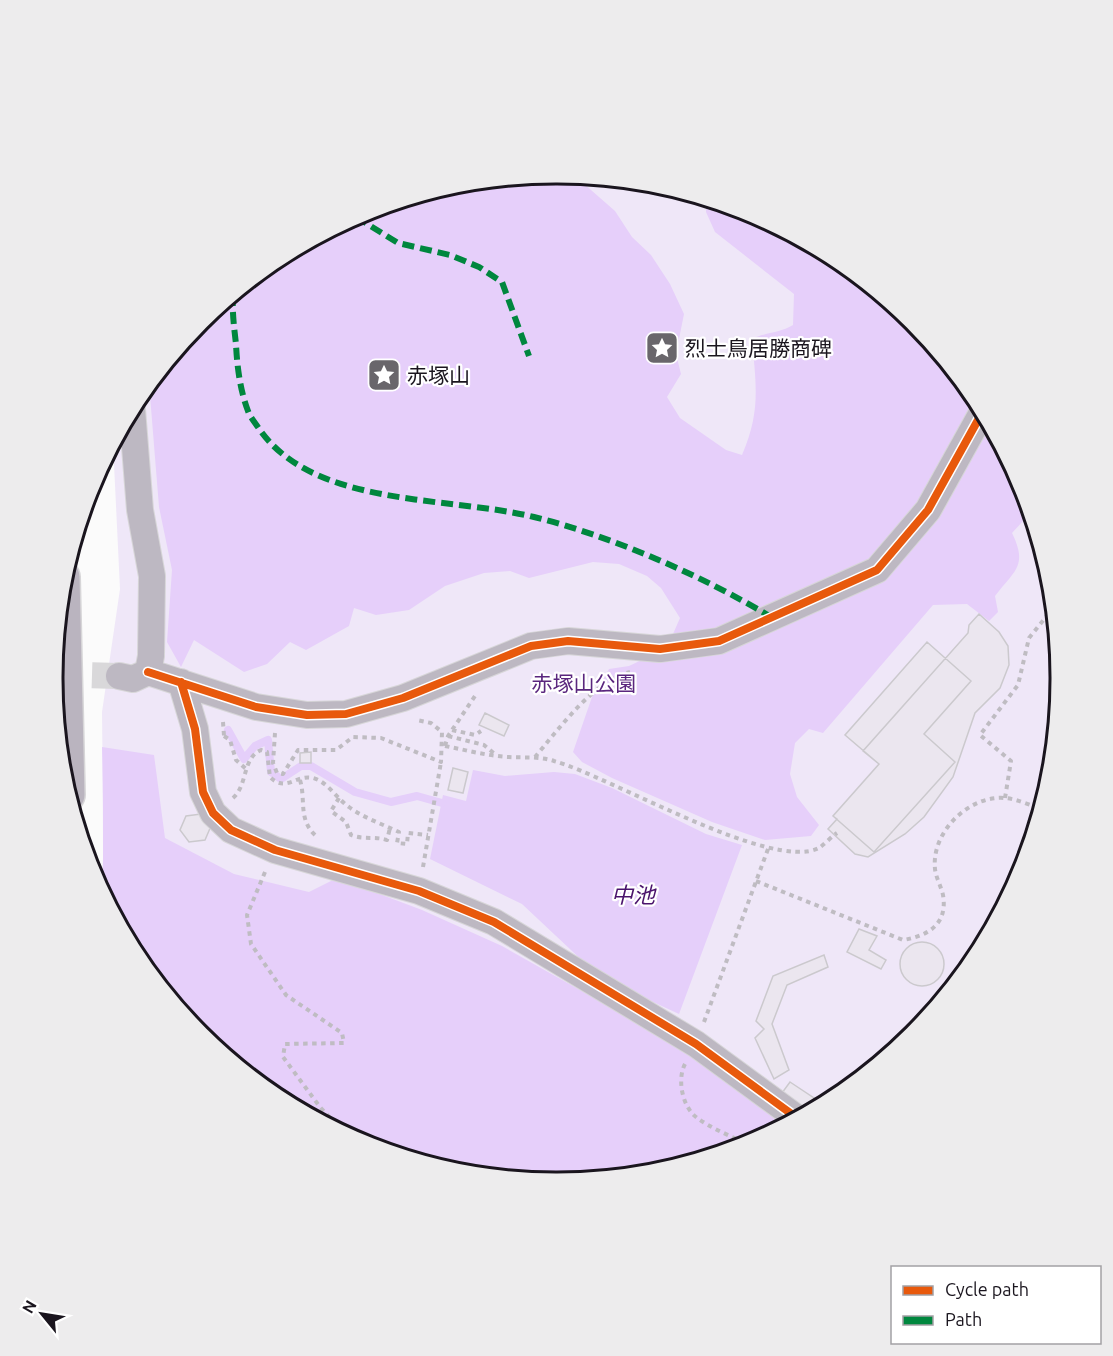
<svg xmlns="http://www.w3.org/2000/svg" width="1113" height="1356" viewBox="0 0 1113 1356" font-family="Ubuntu,'Noto Sans JP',sans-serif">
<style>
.green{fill:#efe7f8}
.forest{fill:#e6cffa}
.water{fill:#e5cffa}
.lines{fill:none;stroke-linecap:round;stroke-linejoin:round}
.stream{stroke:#e5cffa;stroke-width:8}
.building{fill:#ebe6ef;stroke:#cbc9cd;stroke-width:1.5}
.street-tunnel{stroke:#d9d8da;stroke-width:26;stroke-dasharray:26 13;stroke-linecap:butt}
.street-casing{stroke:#d7d6d8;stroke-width:28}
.highway-casing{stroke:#d7d6d8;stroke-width:36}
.path{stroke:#bfbcc2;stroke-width:4;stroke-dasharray:4.5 4.5;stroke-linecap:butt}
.street{stroke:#bdb8c2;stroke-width:26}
.highway{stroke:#bab4bf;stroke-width:33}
.quiet{stroke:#00873e;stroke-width:6;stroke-dasharray:12 6;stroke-linecap:butt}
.cycleway-casing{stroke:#fff;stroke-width:11}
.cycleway{stroke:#e8590c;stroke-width:8}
.labels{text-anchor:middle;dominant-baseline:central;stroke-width:4.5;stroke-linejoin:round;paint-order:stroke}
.poi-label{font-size:21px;fill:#1a151e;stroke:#fff;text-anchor:start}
.park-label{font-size:21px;fill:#5a267e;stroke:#fff}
.water-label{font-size:22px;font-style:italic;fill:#4a136c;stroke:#fff}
.rim{fill:none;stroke:#1a151e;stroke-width:3}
</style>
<rect width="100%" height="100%" fill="#fbfbfb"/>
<path class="green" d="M557 174 655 184 750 213 837 259 913 322 976 398 1022 485 1051 580 1060 678 1051 777 1022 871 975 958 913 1035 836 1097 749 1144 654 1172 556 1182 458 1172 363 1143 276 1097 200 1034 137 958 104 895 102 712 120 589 113 443 138 398 200 321 277 259 364 212 459 184Z"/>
<path class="forest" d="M557 174 575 176 615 211 632 237 651 255 670 284 684 314 676 354 681 374 667 397 680 418 726 450 742 455C761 410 756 386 752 339 766 332 780 333 793 325L794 294 715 232 706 212V199C864 247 988 371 1036 529L1023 521 1012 533C1028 566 1015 570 995 596L998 612 989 621 967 604 933 605 823 733 809 729 795 743 790 774 797 797 819 825 811 836 765 840 712 822 612 778 582 762 573 752 592 697 609 669 629 666 646 658 652 649 673 634 680 618 661 588 647 576 619 564 593 562 529 578 510 571 484 573 445 586 409 610 376 615 354 608 349 626 306 650 290 642 267 664 244 672 194 640 181 667 167 642 172 570 159 507 149 383 200 321 277 259 364 212 459 184Z
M102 747 154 755 165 838 234 874 309 892 337 878 422 910 502 946 690 1052 789 1123C582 1233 320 1181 172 1000 148 971 133 949 115 917 112 910 106 903 104 895 101 885 103 869 103 857 103 820 103 783 102 747Z"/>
<path class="water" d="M473 770 505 776 554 772 575 774 612 788 706 834 742 845 679 1014 621 987 588 966 522 904 430 859 443 795 466 801Z"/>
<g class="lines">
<path class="stream" d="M228 730 244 759 255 746 268 740 271 772 281 779 301 766H311L355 792 391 802 417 796 442 803"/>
</g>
<path class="building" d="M979 614 999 632 1008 646 1009 665 1000 688 975 713 953 777 924 817 905 834 868 857 855 854 828 829 837 819 833 816 879 764 863 751 968 633 969 625Z
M927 642 971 681 924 734 955 762 874 852 833 816 879 764 845 735Z
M485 713 509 725 504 736 479 725Z
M311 752V763H300V753Z
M453 768 468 772 463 793 448 790Z
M201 814 211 826 205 840 189 842 180 830 186 816Z
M859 929 877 936 869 950 886 960 881 969 847 952Z
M900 964a22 22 0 1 1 44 0a22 22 0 1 1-44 0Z
M824 955 828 967 787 985 772 1024 789 1070 774 1079 755 1038 764 1029 756 1021 773 976Z
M790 1082 814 1098 804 1114 779 1097Z"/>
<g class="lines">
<path class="street-tunnel" d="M53 674 119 676"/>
<g class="street-casing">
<path id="street" d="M148 672 256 707 307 715 346 714 403 698 531 646 568 641 660 649 719 641 877 570 928 510 983 411
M119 676 133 679 148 672 151 656 152 576 140 510 132 409
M181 682 195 729 203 792 213 813 231 830 275 850 419 891 494 922 696 1044 797 1118"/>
</g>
<g class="highway-casing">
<path id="highway" d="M63 577 68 795"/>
</g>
<path class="path" d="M223 722 224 736
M452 730 475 735 481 731
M275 733 273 763 277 773 283 774 298 750H336L353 737 381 738 441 762 442 732 431 723 417 720
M224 736 230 740 236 760 246 769
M448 736 484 745 496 755
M445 746C466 750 487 756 509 757 524 758 539 756 554 761 611 777 771 872 819 848 825 844 831 837 837 833
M445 746 448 736 475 696
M535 757C558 730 595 679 630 672
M300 780C306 800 298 819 315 835
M233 798C248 785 242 758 261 750L267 752 270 777C286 793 296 774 313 778 328 782 336 798 349 807 364 818 382 824 399 832L397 843 407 844 408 833 428 835
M339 798 331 811 346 822 351 835C363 840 375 836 387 840L390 828
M1005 798 1011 761 980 735 1018 685 1029 638 1054 607
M423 867 441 762
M265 872 247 915 251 944 286 995 342 1033 344 1043 285 1044 283 1057 320 1107 345 1134
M756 881 903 940C928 936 948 924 943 895 941 886 936 878 935 869 931 832 969 795 1005 798 1017 799 1030 805 1041 809
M704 1022 768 849
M685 1064C677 1079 682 1106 696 1117 710 1128 731 1136 747 1144"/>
<use href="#street" class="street"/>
<use href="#highway" class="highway"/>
<path class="quiet" d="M356 217 398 243 450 255 479 267 502 282 529 356
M233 294C232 311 234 327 236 344 237 366 240 390 248 411 250 417 256 424 260 430 315 508 450 496 534 517 611 536 703 576 771 617"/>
<g class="cycleway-casing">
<path id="cycleway" d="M148 672 256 707 307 715 346 714 403 698 531 646 568 641 660 649 719 641 877 570 928 510 983 411
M181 682 195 729 203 792 213 813 231 830 275 850 419 891 494 922 696 1044 797 1118"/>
</g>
<use href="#cycleway" class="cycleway"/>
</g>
<defs>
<g id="sight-square" transform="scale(1.725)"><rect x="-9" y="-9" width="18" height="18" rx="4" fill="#69666b" stroke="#fff"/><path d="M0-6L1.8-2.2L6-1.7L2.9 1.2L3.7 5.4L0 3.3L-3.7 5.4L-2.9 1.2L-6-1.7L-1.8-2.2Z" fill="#fff"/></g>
</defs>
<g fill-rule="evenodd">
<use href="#sight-square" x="662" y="348"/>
<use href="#sight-square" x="384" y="375"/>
</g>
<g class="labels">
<g class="poi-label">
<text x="685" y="348">烈士鳥居勝商碑</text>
<text x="407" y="375">赤塚山</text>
</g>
<g class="park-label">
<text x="584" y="683">赤塚山公園</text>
</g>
<g class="water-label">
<text x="633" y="894">中池</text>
</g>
</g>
<path d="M0 0H1113V1356H0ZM556 184H557A493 493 0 0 1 1050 677V679A493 493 0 0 1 557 1172H556A493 493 0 0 1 63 679V677A493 493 0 0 1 556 184Z" fill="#edeced" fill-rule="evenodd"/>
<path class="rim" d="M556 184H557A493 493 0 0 1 1050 677V679A493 493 0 0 1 557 1172H556A493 493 0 0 1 63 679V677A493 493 0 0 1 556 184Z"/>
<rect x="891" y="1266" width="210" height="78" fill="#ffffff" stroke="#a3a1a5" stroke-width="1.5"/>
<rect x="903" y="1286" width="30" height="9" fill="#e8590c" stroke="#a3a1a5" stroke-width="1.5"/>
<text x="945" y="1296" font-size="18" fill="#1a151e">Cycle path</text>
<rect x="903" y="1316" width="30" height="9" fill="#00873e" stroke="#a3a1a5" stroke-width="1.5"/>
<text x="945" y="1326" font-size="18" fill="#1a151e">Path</text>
<g transform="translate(42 1314) rotate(300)" stroke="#ffffff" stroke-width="4.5" paint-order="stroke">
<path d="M0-4.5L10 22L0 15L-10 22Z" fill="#1a151e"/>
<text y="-9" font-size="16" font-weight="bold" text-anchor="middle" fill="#1a151e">N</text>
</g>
</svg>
